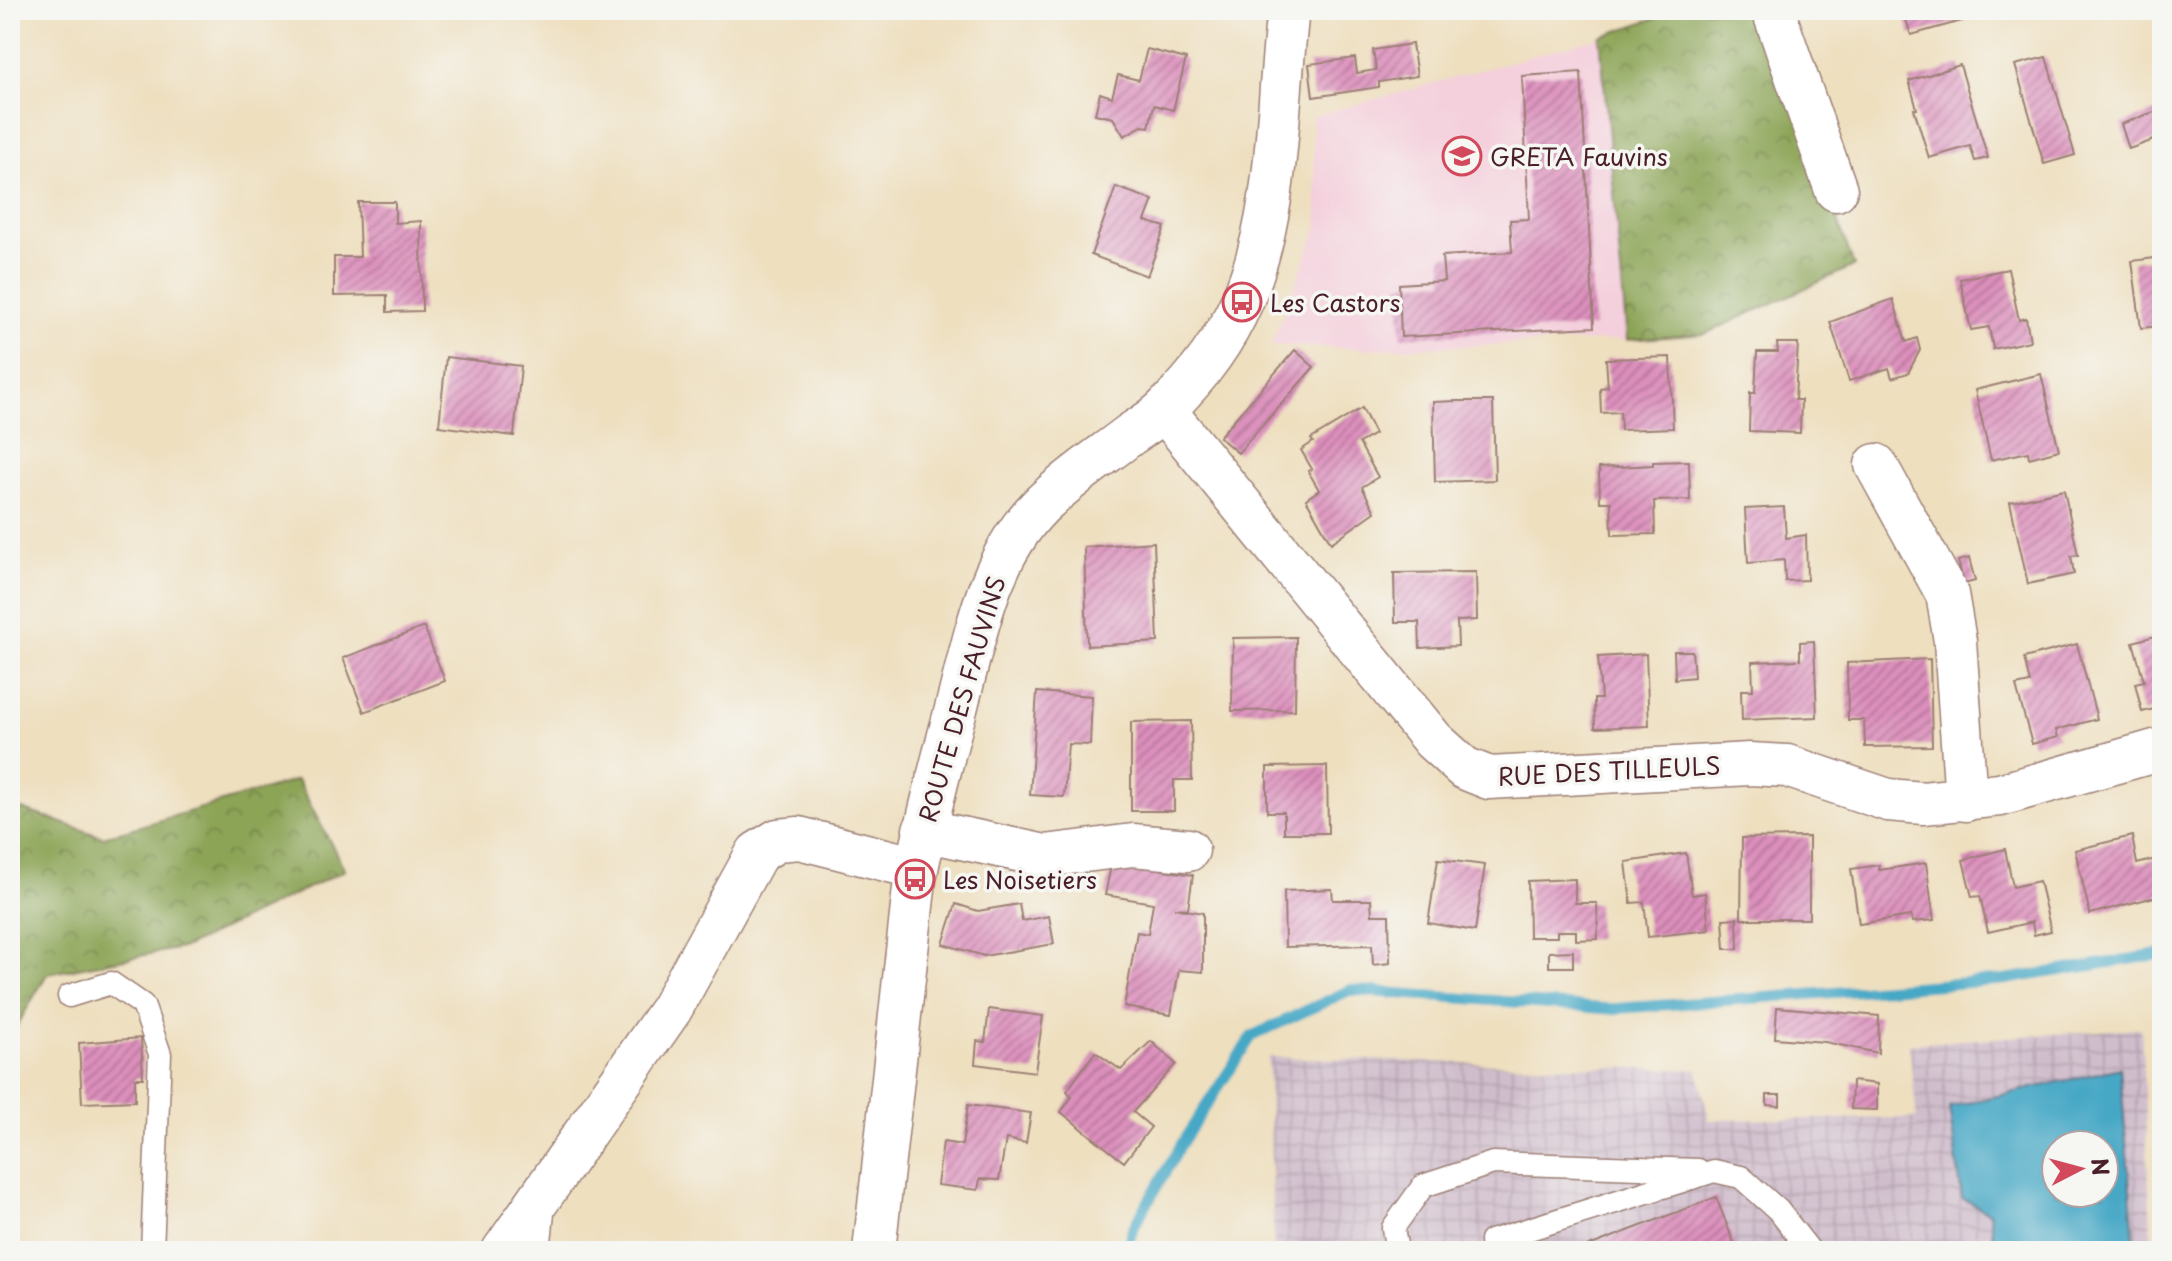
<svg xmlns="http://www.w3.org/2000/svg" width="2172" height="1261" viewBox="0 0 2172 1261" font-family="'Playpen Sans',sans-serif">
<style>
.built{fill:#f4cfdc}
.industrial{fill:url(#industrial-grid);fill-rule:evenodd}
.forest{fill:url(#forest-crowns);stroke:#6b6240;stroke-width:2}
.water{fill:#46a8c6;stroke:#486478;stroke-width:2;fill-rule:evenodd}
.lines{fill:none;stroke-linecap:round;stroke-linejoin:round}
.stream{stroke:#46a8c6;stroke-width:11}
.building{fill:url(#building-hatch)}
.lane-casing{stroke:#9c7f75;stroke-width:25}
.street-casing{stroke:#9c7f75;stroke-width:45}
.lane{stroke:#fff;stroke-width:22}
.street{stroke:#fff;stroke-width:42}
.labels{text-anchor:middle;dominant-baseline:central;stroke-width:7;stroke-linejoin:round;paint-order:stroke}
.poi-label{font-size:24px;fill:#4a1f2b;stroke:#f6f6f2;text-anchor:start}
.street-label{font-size:24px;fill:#4a1f2b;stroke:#f6f6f2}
</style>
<defs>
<pattern id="industrial-grid" width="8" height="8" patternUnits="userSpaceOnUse" patternTransform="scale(2)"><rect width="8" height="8" fill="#d0bdcc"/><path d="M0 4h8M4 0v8" fill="none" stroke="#b4a2af"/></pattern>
<pattern id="forest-crowns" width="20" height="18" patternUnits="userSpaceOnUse" patternTransform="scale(2)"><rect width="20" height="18" fill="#8ca456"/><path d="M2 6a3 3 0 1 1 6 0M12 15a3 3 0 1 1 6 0" fill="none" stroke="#748547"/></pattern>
<pattern id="building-hatch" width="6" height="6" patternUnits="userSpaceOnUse" patternTransform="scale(2)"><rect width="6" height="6" fill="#dc8fbc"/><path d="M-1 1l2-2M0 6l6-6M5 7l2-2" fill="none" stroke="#b47499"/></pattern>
</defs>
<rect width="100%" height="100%" fill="#f6f6f2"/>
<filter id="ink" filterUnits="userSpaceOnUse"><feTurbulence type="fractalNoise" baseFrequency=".0125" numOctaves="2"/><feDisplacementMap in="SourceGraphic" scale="16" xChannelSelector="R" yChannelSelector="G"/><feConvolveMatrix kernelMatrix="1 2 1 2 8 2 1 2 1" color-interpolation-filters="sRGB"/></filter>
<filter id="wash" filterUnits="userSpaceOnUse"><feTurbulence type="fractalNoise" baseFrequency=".006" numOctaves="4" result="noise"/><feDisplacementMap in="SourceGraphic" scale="32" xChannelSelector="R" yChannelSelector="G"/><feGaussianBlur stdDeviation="1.8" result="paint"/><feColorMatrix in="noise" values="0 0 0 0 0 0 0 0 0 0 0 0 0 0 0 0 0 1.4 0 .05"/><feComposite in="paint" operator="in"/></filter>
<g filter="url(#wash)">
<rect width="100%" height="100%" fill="#eedfbf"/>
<path class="built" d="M1600 37 1627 340 1370 349 1271 345 1318 227 1312 117Z"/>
<path class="industrial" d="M2141 1028 2152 1251H1274L1268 1057 1698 1070 1709 1120 1917 1118 1909 1044ZM2056 1145H2104V1193H2056Z"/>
<path class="forest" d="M1679 10H1763L1854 266 1705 334 1627 340 1600 37Z
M297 780 345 870 186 947 47 974 10 1038V805L103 837Z"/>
<path class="water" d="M2120 1068 2135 1251H1995L1990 1213 1962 1198 1949 1107ZM2056 1145H2104V1193H2056Z"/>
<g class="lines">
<path class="stream" d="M1126 1251 1133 1228 1185 1138 1252 1036 1350 990 1610 1009 2002 980 2162 954"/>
</g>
<g id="blocks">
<path class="building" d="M1903 10H1962L1965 20 1911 35Z
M1412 44 1417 76 1379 82V87L1313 97 1309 64 1355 58 1357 73 1376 70 1373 50Z
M1147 49 1186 59 1173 110 1154 105 1149 127 1142 126 1124 136 1113 118 1095 114 1100 93 1112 97 1118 75 1139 80Z
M2046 57 2075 155 2044 164 2015 65Z
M1960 65 1988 158 1975 161 1970 146 1929 158 1914 109H1917L1909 81Z
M1581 72 1594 327 1401 337 1399 284 1444 281 1442 256 1512 252 1510 220 1529 219 1522 76Z
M2162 109V137L2129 149 2121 124Z
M1116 187 1153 200 1145 221 1165 227 1147 276 1091 255Z
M358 202H395V223L421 221 422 311 387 312V295L334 296V257H360Z
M2162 257V326L2141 328 2132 261Z
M2008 269 2019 320 2026 318 2030 341 1993 349 1989 327 1971 330 1960 279Z
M1893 299 1906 342 1917 338 1920 350 1908 373 1892 378 1889 368 1849 381 1830 322Z
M1777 343H1798L1795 400H1801L1800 433 1749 431 1750 393H1755L1757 352H1778Z
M1295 350 1314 367 1238 453 1219 437Z
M446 357 521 366 514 436 439 426Z
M1670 357 1673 428 1621 430 1620 412 1601 413 1600 388 1608 387 1606 359Z
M2041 374 2059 450 2029 458 2028 452 1991 460 1975 390Z
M1457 401H1493L1495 480 1435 482 1433 402Z
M1362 408 1375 434 1359 443 1378 477 1362 487 1375 512 1331 543 1306 499 1319 490 1308 471 1312 469 1301 450 1313 442 1311 439Z
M1689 461 1690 500 1654 501 1655 534 1612 535 1611 502H1600L1599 468 1653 465V462Z
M2064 490 2078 555 2071 556 2074 574 2028 584 2010 502Z
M1784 507 1786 538 1806 535 1807 580 1785 581 1784 560 1748 563 1745 509Z
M1154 542 1158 642 1087 646 1084 547Z
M1969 558 1975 581 1964 584 1958 561Z
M1476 572 1477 620 1457 621 1458 646 1420 648 1419 622H1395L1394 573Z
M424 627 445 681 364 712 343 658Z
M2162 634V707L2142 712 2135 683 2144 681 2133 642Z
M1296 637 1295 710 1232 711 1233 638Z
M1814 641 1817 717 1742 720 1741 690H1753L1752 662 1800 660V642Z
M2077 644 2097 719 2056 730 2058 737 2032 744 2016 686 2030 683 2024 658Z
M1674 651H1692L1694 677 1675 679Z
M1646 654 1649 726 1595 728 1594 699H1601L1598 657Z
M1930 659 1932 746 1865 747 1864 720H1848L1847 663Z
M1037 692 1092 696 1090 745 1068 744 1064 797 1030 795Z
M1191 721 1192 780H1174V811H1131V722Z
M1327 766 1328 833H1284V812H1267V767Z
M2132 836 2137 864 2156 859 2162 895 2090 914 2075 850Z
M1809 837V919H1741L1742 838Z
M2005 849 2013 887 2039 881 2051 931 2034 935 2032 922 1988 932 1980 896 1972 897 1963 860Z
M1686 853 1692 895 1705 893 1709 930 1648 937 1644 902 1631 903 1626 862Z
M1438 859 1485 865 1475 931 1428 923Z
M1112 861 1193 875 1188 909 1174 908 1203 913V972L1179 970 1171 1015 1124 1007 1137 932 1148 934 1153 903 1105 895Z
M1926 863 1934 920 1912 922 1911 916 1859 924 1851 869 1879 865V870Z
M1575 879V903H1597L1598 939 1576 940V931H1557V937H1529L1528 881Z
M1332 889 1333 900H1371L1372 915H1389L1390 963 1373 965 1372 945 1285 947 1284 891Z
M956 904 978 911 1019 904 1022 921 1049 916 1054 944 984 956 943 944Z
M1737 918 1738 949H1725L1723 919Z
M1573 951V967H1549V952Z
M1777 1007 1879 1016 1878 1053 1825 1042 1775 1038Z
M989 1009 1043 1016 1035 1072 975 1064 977 1041 985 1042Z
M141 1038 143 1078H135V1101L82 1103 79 1043Z
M1151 1041 1176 1064 1133 1112 1151 1127 1124 1162 1061 1112 1072 1097 1067 1091 1095 1052 1121 1070Z
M1852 1081 1877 1084V1110L1851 1109Z
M1767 1095H1780V1106L1767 1105Z
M968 1105 1031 1113 1026 1143 1006 1139 999 1180 980 1179 978 1190 937 1185 943 1142 962 1145Z
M1716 1197 1737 1251H1576Z"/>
</g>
</g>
<g filter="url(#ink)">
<use href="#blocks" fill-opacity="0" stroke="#9c7f75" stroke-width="2"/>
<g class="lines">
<g class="lane-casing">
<path id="lane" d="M69 996 111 983 143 1005 160 1054 152 1251
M539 1251 544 1204
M1397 1251 1393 1228 1423 1186 1493 1163 1698 1170
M1492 1251 1491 1241 1714 1171 1741 1177 1778 1210 1810 1251"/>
</g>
<g class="street-casing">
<path id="street" d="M1773 10 1836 190
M1164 410 1433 740 1464 768 1489 778 1750 764 1787 766 1888 800 1923 803 2000 795 2162 749
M1876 465 1947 594 1955 641 1966 800
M924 830 1045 856 1133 845 1188 850
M503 1251 671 1009 757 853 778 840 799 838 917 868
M874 1251 915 879C926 822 941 765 956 709 975 638 987 559 1041 505 1068 479 1101 457 1131 434 1143 426 1155 419 1165 409 1196 379 1225 341 1242 301 1281 211 1276 107 1288 10"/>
</g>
<use href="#lane" class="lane"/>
<use href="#street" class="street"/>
</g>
</g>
<defs>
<g id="university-ring" transform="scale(2)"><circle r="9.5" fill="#f6f6f2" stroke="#d1495b" stroke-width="1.5"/><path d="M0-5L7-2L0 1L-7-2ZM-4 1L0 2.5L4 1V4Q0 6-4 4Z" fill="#d1495b"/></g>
<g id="bus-ring" transform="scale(2)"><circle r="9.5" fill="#f6f6f2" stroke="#d1495b" stroke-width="1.5"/><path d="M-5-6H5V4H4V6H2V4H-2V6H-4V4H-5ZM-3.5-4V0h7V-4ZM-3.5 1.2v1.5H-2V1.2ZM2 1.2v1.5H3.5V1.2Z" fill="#d1495b"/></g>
</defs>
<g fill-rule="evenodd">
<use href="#university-ring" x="1462" y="156"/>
<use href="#bus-ring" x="1242" y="302"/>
<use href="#bus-ring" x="915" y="879"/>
</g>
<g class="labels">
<g class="poi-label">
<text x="1490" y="156">GRETA Fauvins</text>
<text x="1270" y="302">Les Castors</text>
<text x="943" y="879">Les Noisetiers</text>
</g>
<g class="street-label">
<text transform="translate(961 699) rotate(-74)">ROUTE DES FAUVINS</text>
<text transform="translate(1609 770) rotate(-3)">RUE DES TILLEULS</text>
</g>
</g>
<rect width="2172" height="1261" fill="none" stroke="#f6f6f2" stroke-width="40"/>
<g transform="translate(2080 1169) rotate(84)"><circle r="38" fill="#f6f6f2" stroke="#b1a0a2" stroke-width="2"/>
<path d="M0-6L14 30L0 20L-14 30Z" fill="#d1495b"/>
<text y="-12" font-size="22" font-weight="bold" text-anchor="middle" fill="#4a1f2b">N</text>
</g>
</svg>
